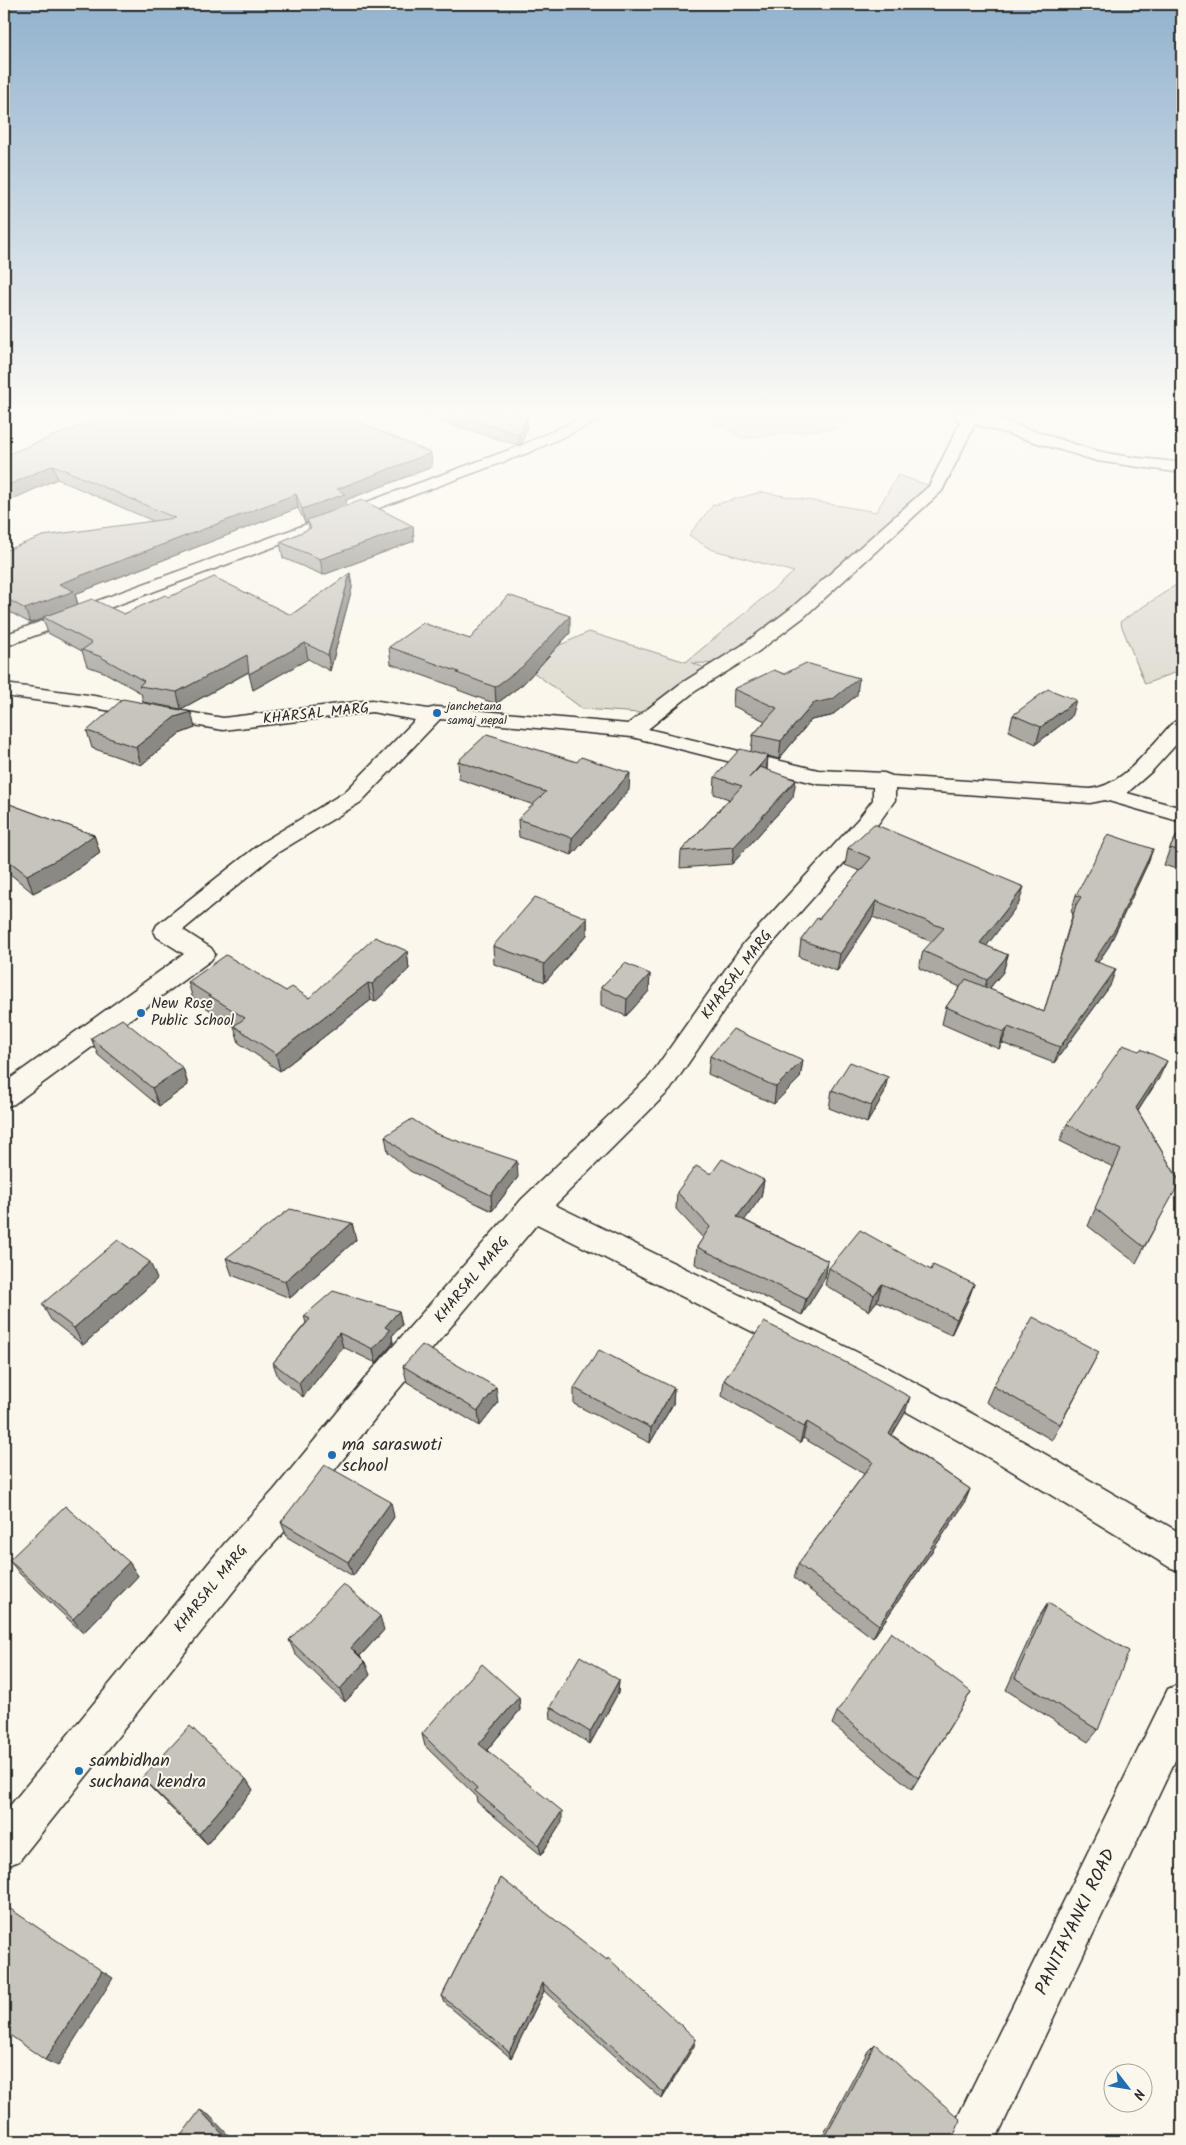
<svg xmlns="http://www.w3.org/2000/svg" width="1186" height="2145" viewBox="0 0 1186 2145" font-family="Kalam,sans-serif">
<style>
.green{fill:#dddad0;stroke:#84827e}
.lines{fill:none;stroke-linecap:round;stroke-linejoin:round}
.minor-casing{stroke:#2b2b2b;stroke-width:3}
.major-casing{stroke:#2b2b2b;stroke-width:3}
.minor{fill:#fbf7ec;fill-rule:evenodd}
.major{fill:#fbf7ec;fill-rule:evenodd}
.wall{fill:#aba9a2;stroke:#2b2b2b}
.shaded-wall{fill:#8b8984;stroke:#2b2b2b}
.building{fill:#c7c4bc;stroke:#2b2b2b}
.poi-dot{fill:#1f6fb2;stroke:#fbf7ec;stroke-width:2}
.labels{text-anchor:middle;dominant-baseline:central;stroke-width:4;stroke-linejoin:round;paint-order:stroke}
.far-poi-label{font-size:12px;fill:#2b2b2b;stroke:#fbf7ec;text-anchor:start}
.street-label{font-size:15px;fill:#2b2b2b;stroke:#fbf7ec}
.poi-label{font-size:15px;fill:#2b2b2b;stroke:#fbf7ec;text-anchor:start}
.near-poi-label{font-size:18px;fill:#2b2b2b;stroke:#fbf7ec;text-anchor:start}
.near-street-label{font-size:18px;fill:#2b2b2b;stroke:#fbf7ec}
</style>
<rect width="100%" height="100%" fill="#fbf7ec"/>
<filter id="ink" filterUnits="userSpaceOnUse"><feTurbulence type="fractalNoise" baseFrequency=".02" numOctaves="2"/><feDisplacementMap in="SourceGraphic" scale="10" xChannelSelector="R" yChannelSelector="G"/><feConvolveMatrix kernelMatrix="1 2 1 2 8 2 1 2 1" color-interpolation-filters="sRGB"/></filter>
<g filter="url(#ink)">
<path class="green" d="M702 414H853L837 428 742 438Z
M898 475 936 488 727 664 692 663 714 671 654 714 583 709 506 652 558 646 589 632 686 662 794 572 710 549 689 535 713 505 761 492 876 512Z
M1182 581V670L1145 684 1120 622Z"/>
<g class="lines">
<g class="minor-casing">
<path id="minor" d="M953 414C1001 414 1051 439 1098 451 1125 458 1155 459 1182 463V473L1097 461 975 424 942 491 804 617 755 654 694 692 648 729 818 770 884 773 892 776 1090 789C1119 786 1140 759 1158 739 1166 731 1171 721 1182 719V738L1152 771 1127 793 1182 808V822L1105 800 1090 803 895 789V800L875 828 762 955 670 1090 555 1205 881 1364 1026 1443 1182 1534V1572L1169 1567 1002 1465 857 1384 537 1224 391 1398 300 1514 251 1569 19 1861 4 1867V1813L225 1543 274 1490 367 1376 522 1199 650 1076 744 943 859 818 873 800V787L818 784 632 737 440 719 361 802 277 853 183 930 211 948 215 954 211 960 14 1104 4 1107V1083L184 954 157 937 154 931 157 925 261 843 345 792 415 720 372 712 223 730 88 707 4 696V684L88 695 223 718 372 700 428 709 437 707 628 724 680 684 741 646 790 609 929 486 960 423Z
M1182 1683V1746L995 2141H946L1168 1689Z"/>
</g>
<g class="major-casing">
<path id="major" d="M590 414H609L607 417 530 452 4 647V635L520 446Z"/>
</g>
<use href="#minor" class="minor"/>
<use href="#major" class="major"/>
</g>
<path class="wall" d="M416 414H520L527 417V427L522 443 518 445Z
M4 456 432 467 346 500 347 506 413 526 414 541 323 575 283 558 280 542 309 529 308 522 305 523 298 508 75 594 78 604 124 614 169 597 291 615 350 573 352 588 330 671 308 659 253 690 249 672 181 709 143 702 141 693 104 672 87 666 82 651 48 633 43 619 30 623 4 609V551L153 521 57 479 4 503Z
M570 633 523 684 496 704 458 690V688L391 664 389 647 470 639Z
M784 674 857 695 831 716 811 720 779 759 768 756 767 770 793 797 732 864 680 868 681 851 729 799 714 794 715 777 751 751 753 735 765 721 733 706 734 689Z
M1013 715 1071 717 1036 744 1009 731Z
M195 728 179 734 141 765 92 748 87 731Z
M458 761 629 790 572 855 519 837 518 819 534 805 459 779Z
M4 802 94 835 100 853 69 875 33 893 9 873 4 870Z
M1182 826V871L1164 865 1170 848Z
M848 848 1019 903 986 946 1008 955 1003 972 989 989 1044 1012 1073 913 1071 912 1076 895 1153 849 1147 865 1109 946 1098 962 1110 986 1054 1063 1002 1043 999 1049 942 1024 946 1007 960 987 919 968 923 951 932 942 873 917 837 971 799 957 801 940 860 871 845 865Z
M587 918V935L545 982 494 964 493 946Z
M407 951 409 969 375 1002 371 1000 280 1071 239 1043 234 1026 193 999 188 982 286 991 309 998Z
M650 974 649 991 626 1016 601 1005V987Z
M91 1038 183 1068 188 1085 159 1106 98 1055Z
M710 1056 803 1060 800 1078 774 1104 708 1074Z
M1159 1078 1138 1111 1179 1180 1182 1173V1186L1178 1184 1136 1263 1088 1226 1113 1167 1060 1141 1067 1124Z
M832 1090 884 1094 867 1123 829 1108Z
M434 1133 518 1177 492 1211 410 1171 388 1152 385 1136Z
M711 1174 764 1180 761 1197 744 1220 828 1261 825 1278 802 1315 695 1264 697 1247 703 1238 676 1209 677 1192Z
M352 1223 356 1240 290 1298 232 1275 226 1258Z
M829 1268 974 1284 968 1300 951 1335 877 1301 869 1311 825 1285Z
M157 1279 83 1345 51 1320 42 1304Z
M399 1311 402 1325 392 1336 393 1343 376 1363 343 1347 303 1397 278 1377 273 1363 306 1323 304 1316Z
M1099 1352 1052 1440 986 1402 993 1386Z
M403 1366 498 1403 480 1426 407 1382Z
M724 1380 905 1413 892 1435 970 1489 964 1504 873 1638 794 1578 798 1564 864 1474 803 1438 800 1443 722 1396Z
M574 1388H674L673 1404 650 1443 574 1404Z
M394 1517 353 1576 287 1537 281 1522Z
M9 1560 129 1562 138 1576 83 1633 20 1574Z
M1048 1603 1098 1730 1088 1742 1006 1690 1039 1617Z
M384 1630 360 1656 370 1675 345 1702 295 1654 289 1640Z
M619 1680 618 1693 590 1744 551 1719 550 1707Z
M971 1692 912 1789 832 1724 837 1712Z
M519 1697 520 1710 487 1750 562 1822 541 1855 477 1802 476 1796 425 1746 422 1734Z
M142 1778 246 1779 253 1790 207 1844 152 1789Z
M501 1878 694 2046 662 2099 544 1991 511 2058 445 2003 442 1996Z
M875 2044 953 2137 958 2141H820L868 2051Z"/>
<path class="shaded-wall" d="M527 417V427L522 443 518 445V434Z
M431 453 432 467 346 500 347 507 305 523 302 509 337 489Z
M53 465 57 479 4 503V487Z
M296 494 298 508 75 594 78 606 43 617V619L30 623 25 609 59 584Z
M413 526 414 541 323 575 320 559Z
M350 573 352 588 330 671 328 655Z
M570 616V633L523 684 496 704 495 687Z
M305 643 308 659 253 690 249 674Z
M247 655 250 671 181 709 177 692Z
M859 678 857 695 831 716 811 720 779 759 781 741 814 703Z
M1076 700 1071 717 1036 744 1041 727Z
M191 712 195 728 179 734 141 765 136 747 175 717Z
M768 756 766 773 749 778Z
M630 773 629 790 572 855V838Z
M796 780 793 797 732 864 734 847Z
M94 835 100 853 69 875 33 893 27 875Z
M1153 849 1147 865 1109 946 1088 977 1094 961Z
M1024 887 1019 903 976 960 980 943Z
M876 901 873 917 837 971 840 954Z
M587 918V935L545 982 544 964Z
M407 951 409 969 375 1002 372 984Z
M1008 955 1003 972 982 997 987 980Z
M1116 969 1110 986 1054 1063 1060 1047Z
M650 974 649 991 626 1016 627 999Z
M368 983 371 1000 280 1071 276 1054Z
M1008 1027 1002 1043 999 1049 1004 1032Z
M803 1060 800 1078 774 1104 776 1087Z
M1167 1061 1159 1078 1128 1126 1136 1108Z
M183 1068 188 1085 159 1106 152 1088Z
M888 1077 884 1094 867 1123 871 1106Z
M517 1161 518 1177 492 1211 491 1195Z
M764 1180 761 1197 735 1234 737 1217Z
M352 1223 356 1240 290 1298 285 1281Z
M828 1261 825 1278 802 1315 806 1299Z
M150 1262 157 1279 83 1345 74 1328Z
M882 1284 877 1301 869 1311 874 1295Z
M974 1284 968 1300 951 1335 957 1319Z
M399 1311 402 1325 392 1336 393 1343 376 1363 373 1349 385 1327Z
M339 1333 343 1347 303 1397 299 1383Z
M496 1387 498 1403 480 1426 478 1411Z
M674 1388 673 1404 650 1443 651 1428Z
M910 1397 905 1413 884 1449 889 1434Z
M807 1422 803 1438 800 1443 804 1427Z
M970 1489 964 1504 873 1638 879 1625Z
M391 1502 394 1517 353 1576 348 1562Z
M129 1562 138 1576 83 1633 73 1619Z
M380 1616 384 1630 355 1661 351 1648Z
M365 1662 370 1675 345 1702 340 1689Z
M619 1680 618 1693 590 1744V1732Z
M519 1697 520 1710 482 1756 479 1744Z
M246 1779 253 1790 207 1844 199 1834Z
M562 1811V1822L541 1855 539 1845Z
M102 1971 113 1978 58 2066 45 2060Z
M543 1983 544 1991 511 2058 509 2052Z
M696 2039 694 2046 662 2099 664 2093Z
M200 2110 209 2115 234 2141H229Z"/>
<path class="building" d="M116 414H340L431 453 337 489 345 494 302 509 296 494 59 584 74 591 25 609 4 597V551L43 536 175 518 53 465 4 487V456L58 434Z
M450 414H520L527 417 521 433 518 434Z
M362 500 413 526 320 559 280 542 311 528 307 520Z
M350 573 328 655 305 643 249 674 247 655 177 692 139 686 144 681 99 656 82 650 92 643 43 617 92 599 124 614 165 595 169 597 214 577 291 615Z
M508 595 570 616 522 667 495 687 457 673 459 672 389 647 423 623 470 639Z
M806 663 859 678 833 699 814 703 781 741 753 735 777 708 734 689 774 670 784 674Z
M1048 689 1076 700 1041 727 1013 715Z
M123 699 191 712 175 717 136 747 87 731Z
M487 734 577 762 581 757 630 773 572 838 518 819 546 792 458 761Z
M740 749 768 756 749 778 760 767 796 780 734 847 681 851 742 786 715 777Z
M4 802 94 835 62 857 27 875 4 857Z
M874 824 1024 887 980 943 1008 955 987 980 923 951 944 928 876 901 840 954 801 940 817 918 819 919 871 858 848 848Z
M1182 826V851L1170 848Z
M1108 834 1153 849 1115 929 1094 961 1116 969 1060 1047 1008 1027 1004 1032 946 1007 966 979 1044 1012 1076 905 1081 897 1076 895Z
M535 897 587 918 544 964 493 946Z
M375 937 407 951 372 984 368 983 276 1054 234 1026 245 1018 188 982 226 955 286 991 292 987 309 998Z
M625 963 650 974 627 999 601 987Z
M122 1019 183 1068 152 1088 91 1038Z
M733 1029 803 1060 776 1087 710 1056Z
M1123 1045 1139 1051 1141 1049 1167 1061 1136 1108 1180 1182 1144 1247 1095 1208 1121 1150 1067 1124Z
M850 1062 888 1077 871 1106 832 1090Z
M412 1119 434 1133 517 1161 491 1195 408 1156 385 1136Z
M722 1159 764 1180 737 1217 828 1261 806 1299 697 1247 710 1227 677 1192 696 1166 711 1174Z
M290 1209 352 1223 285 1281 226 1258Z
M860 1230 931 1270 933 1265 974 1284 957 1319 882 1284 874 1295 829 1268Z
M118 1240 150 1262 74 1328 42 1304Z
M333 1291 399 1311 385 1327 390 1330 373 1349 339 1333 299 1383 273 1363 310 1319 304 1316Z
M1033 1317 1099 1352 1060 1424 993 1386Z
M764 1322 861 1370 910 1397 889 1434 970 1489 879 1625 798 1564 873 1462 807 1422 804 1427 724 1380Z
M422 1345 496 1387 478 1411 403 1366Z
M599 1350 674 1388 651 1428 574 1388Z
M325 1465 391 1502 348 1562 281 1522Z
M65 1506 129 1562 73 1619 9 1560Z
M343 1584 380 1616 351 1648 365 1662 340 1689 289 1640Z
M1048 1603 1129 1651 1098 1730 1015 1678Z
M891 1632 971 1692 918 1778 837 1712Z
M580 1656 619 1680 590 1732 550 1707Z
M482 1664 519 1697 479 1744 562 1811 539 1845 475 1791 477 1788 422 1734Z
M190 1726 246 1779 199 1834 142 1778Z
M501 1878 607 1960 608 1958 696 2039 664 2093 543 1983 509 2052 442 1996Z
M6 1906 102 1971 45 2060 4 2031V1909Z
M875 2044 961 2120 953 2137 960 2138 958 2141H826L824 2139Z
M200 2110 229 2141H177Z"/>
</g>
<linearGradient id="sky" x2="0" y2="1"><stop stop-color="#92b2ce"/><stop offset="0.58" stop-color="#fdfbf6"/><stop offset="1" stop-color="#fdfbf6" stop-opacity="0"/></linearGradient>
<rect width="1186" height="714" fill="url(#sky)"/>
<g class="poi-dot">
<circle cx="437" cy="713" r="5"/>
<circle cx="141" cy="1013" r="5"/>
<circle cx="332" cy="1455" r="5"/>
<circle cx="79" cy="1771" r="5"/>
</g>
<g class="labels">
<g class="far-poi-label">
<text x="447" y="706">janchetana<tspan x="447" dy="14">samaj nepal</tspan></text>
</g>
<g class="street-label">
<text transform="translate(316 714) rotate(-6)">KHARSAL MARG</text>
<text transform="translate(737 975) rotate(-53)">KHARSAL MARG</text>
<text transform="translate(472 1280) rotate(-50)">KHARSAL MARG</text>
<text transform="translate(211 1589) rotate(-51)">KHARSAL MARG</text>
</g>
<g class="poi-label">
<text x="151" y="1004">New Rose<tspan x="151" dy="17">Public School</tspan></text>
</g>
<g class="near-poi-label">
<text x="342" y="1445">ma saraswoti<tspan x="342" dy="21">school</tspan></text>
<text x="89" y="1761">sambidhan<tspan x="89" dy="21">suchana kendra</tspan></text>
</g>
<g class="near-street-label">
<text transform="translate(1076 1922) rotate(-64)">PANITAYANKI ROAD</text>
</g>
</g>
<rect width="1186" height="2145" fill="none" stroke="#fbf7ec" stroke-width="20"/>
<rect x="10" y="10" width="1166" height="2125" fill="none" stroke="#2b2b2b" stroke-width="2" filter="url(#ink)"/>
<g transform="translate(1128 2088) rotate(121)"><circle r="24" fill="#fbf7ec" stroke="#a8a59f"/>
<path d="M0-4L9 19L0 12L-9 19Z" fill="#1f6fb2"/>
<text y="-8" font-size="14" font-weight="bold" text-anchor="middle" fill="#2b2b2b">N</text>
</g>
</svg>
